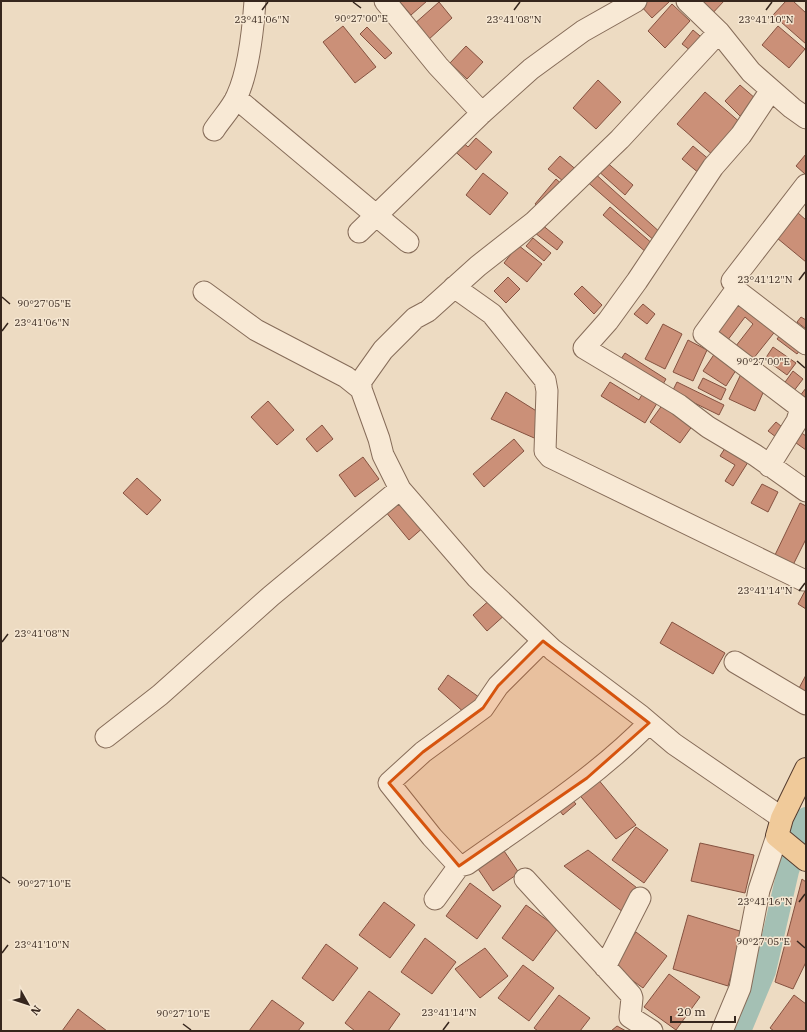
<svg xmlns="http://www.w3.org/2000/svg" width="807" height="1032" viewBox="0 0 807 1032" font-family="'IBM Plex Serif',serif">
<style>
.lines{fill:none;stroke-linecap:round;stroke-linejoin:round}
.stream{stroke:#6b8d81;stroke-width:6}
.canal{stroke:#a4c0b4;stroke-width:22}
.building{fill:#cb9078;stroke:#855240}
.minor-casing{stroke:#866c59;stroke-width:23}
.major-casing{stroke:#543b2e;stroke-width:24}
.minor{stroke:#f8e9d5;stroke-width:21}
.major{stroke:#f0ca9a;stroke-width:22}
.marked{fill:#d6540e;fill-opacity:0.2;stroke:#d6540e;stroke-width:3;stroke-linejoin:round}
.ticks{fill:none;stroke:#36261d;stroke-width:1.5}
.ticks-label{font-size:10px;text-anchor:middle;fill:#36261d;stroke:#f5e6d1;stroke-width:3;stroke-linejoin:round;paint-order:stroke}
</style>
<rect width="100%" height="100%" fill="#eddbc2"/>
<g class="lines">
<path class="stream" d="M804 823 806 825"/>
<path class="canal" d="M740 1031 765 971 788 871 806 818"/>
</g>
<path class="building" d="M399 1H427L411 15Z
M644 1H670L652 18 640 5Z
M703 1H724L709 17 698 6Z
M786 1H793L806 13V44L773 15Z
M439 2 452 18 427 41 413 25Z
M672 4 690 21 665 48 648 31Z
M343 26 376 67 355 83 323 42Z
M778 26 805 49 789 68 762 45Z
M367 27 392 53 385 59 360 34Z
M693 30 706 41 695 54 682 44Z
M466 46 483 62 467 79 450 63Z
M598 80 621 102 596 129 573 108Z
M740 85 756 99 740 116 725 101Z
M705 92 742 124 714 156 677 124Z
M458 138 468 147 476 138 492 152 476 170 450 147Z
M693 146 711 161 700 174 682 159Z
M806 154V174H805L796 166Z
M560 156 579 172 568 185 548 169Z
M604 160 633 185 625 195 596 169Z
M592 171 662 234 656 242 584 179Z
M483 173 508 193 490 215 466 195Z
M556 179 565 187 544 211 535 204Z
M610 207 654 245 647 253 603 215Z
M798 213 806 220V262L777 238Z
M541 224 563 242 557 250 535 233Z
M533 238 551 253 544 261 526 246Z
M518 245 542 264 527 282 504 263Z
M508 277 520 289 506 303 494 291Z
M582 286 602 305 594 314 574 294Z
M736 297 777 329 749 364 732 351 753 324 745 317 724 345 708 332Z
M643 304 655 314 647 324 634 314Z
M801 317 806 320V329L797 322Z
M663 324 682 334 665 369 645 359Z
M783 331 803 346 797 354 777 339Z
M688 340 707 350 693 381 673 372Z
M773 347 796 363 787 375 765 359Z
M625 353 666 379 659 391 617 365Z
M715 353 738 367 726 386 703 371Z
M793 371 803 379 793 392 783 385Z
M741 374 766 386 755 411 729 399Z
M703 378 726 389 721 400 698 388Z
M610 382 639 400 644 391 659 400 645 423 601 396Z
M677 382 724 405 719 415 672 392Z
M806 388V409L796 401Z
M506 392 546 417 541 441 491 419Z
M268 401 294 430 277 445 251 417Z
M663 404 693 425 680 443 650 422Z
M776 422 787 431 780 440 768 431Z
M322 425 333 439 317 452 306 439Z
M796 429 806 436V450L789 438Z
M514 439 524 451 484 487 473 474Z
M727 445 750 459 733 486 725 481 735 465 720 456Z
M363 457 379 479 355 497 339 475Z
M137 478 161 500 147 515 123 493Z
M762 484 778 492 768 512 751 503Z
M400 498 425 526 409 540 385 511Z
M800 503 806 506V539L793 565 774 557Z
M806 589V609L798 604Z
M493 597 507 613 487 631 473 615Z
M672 622 725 653 713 674 660 643Z
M448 675 483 700 467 715 438 689Z
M806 675V694L798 690Z
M597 778 636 825 616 839 577 792Z
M569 796 576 804 563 815 556 806Z
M636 827 668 850 644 883 612 860Z
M700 843 754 855 745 893 691 881Z
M500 845 519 873 493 891 474 863Z
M588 850 641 891 628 916 564 866Z
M802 879 806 882V962L793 989 775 982Z
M470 883 501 906 477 939 446 916Z
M384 902 415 925 390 958 359 935Z
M526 905 558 928 533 961 502 938Z
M688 915 743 932 728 986 673 969Z
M636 932 667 956 643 988 611 965Z
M425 938 456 962 432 994 401 972Z
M326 944 358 968 333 1001 302 978Z
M485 948 508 976 480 998 455 969Z
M523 965 554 988 529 1021 498 998Z
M669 974 700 997 676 1030 644 1007Z
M369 991 400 1014 388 1031H355L345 1023Z
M559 995 590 1018 580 1031H538L534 1028Z
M794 995 806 1004V1031H774L770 1028Z
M272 1000 304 1023 298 1031H249Z
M78 1009 107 1031H62Z
M617 1026 626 1031H611Z"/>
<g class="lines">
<g class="minor-casing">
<path id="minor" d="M385 1 438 66 482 113
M687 1 719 32 751 72 792 108 806 118
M719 32 620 139 534 222 478 266 428 311 415 318 383 350 361 381V389L379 439 383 455 400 489 477 578 553 650 641 716 674 744 782 818
M771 90 741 135 713 167 637 281 608 321 584 348 679 405 708 427 755 455 806 491
M236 98 408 242
M214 130C221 119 232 108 237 96 249 70 253 30 255 1
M359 232 482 113 531 69 583 31 636 1
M732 281 806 185
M454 287 492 314 545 380 547 391 545 451 550 457 803 580
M204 292 256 330 346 377 361 389
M769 466 797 421 801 408 704 334 736 290 806 344
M735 662 806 704
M106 737 160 695 271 596 400 489
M459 866 432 837 389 783 423 752 483 708 498 686 543 641
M525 879 631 995 632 998 630 1017 652 1031
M435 899 459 866 467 864C529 820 595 778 649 723
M605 967 640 898
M722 1031 740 988 759 890 777 836"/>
</g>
<g class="major-casing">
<path id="major" d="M806 769 782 818 777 836 806 860"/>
</g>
<use href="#minor" class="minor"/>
<use href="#major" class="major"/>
</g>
<path class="marked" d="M543 641 649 723 587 778 459 866 389 783 423 752 483 708 498 686Z"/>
<path class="ticks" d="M353 2 361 8M262 10 268 2M514 10 520 2M766 10 772 2M799 280 805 272M2 297 10 304M2 331 8 323M797 361 805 368M799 591 805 583M2 642 8 634M2 877 10 883M799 902 805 894M797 941 805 948M2 953 8 945M183 1024 191 1030M443 1030 449 1022"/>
<g class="ticks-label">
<text x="361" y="22">90°27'00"E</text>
<text x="262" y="23">23°41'06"N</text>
<text x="514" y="23">23°41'08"N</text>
<text x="766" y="23">23°41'10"N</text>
<text x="765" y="283">23°41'12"N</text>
<text x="44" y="307">90°27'05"E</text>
<text x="42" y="326">23°41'06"N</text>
<text x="763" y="365">90°27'00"E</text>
<text x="765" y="594">23°41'14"N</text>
<text x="42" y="637">23°41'08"N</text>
<text x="44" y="887">90°27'10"E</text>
<text x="765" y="905">23°41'16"N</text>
<text x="763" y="945">90°27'05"E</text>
<text x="42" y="948">23°41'10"N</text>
<text x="449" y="1016">23°41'14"N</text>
<text x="183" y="1017">90°27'10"E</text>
</g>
<rect width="807" height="1032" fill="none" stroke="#36261d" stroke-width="4"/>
<g transform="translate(28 1004) rotate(129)" stroke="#f5e6d1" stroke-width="3" paint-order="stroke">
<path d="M0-3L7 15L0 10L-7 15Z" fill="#36261d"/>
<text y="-6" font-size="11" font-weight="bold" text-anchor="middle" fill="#36261d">N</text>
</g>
<path d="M671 1016v6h64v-6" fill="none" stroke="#36261d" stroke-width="2"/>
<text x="677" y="1016" font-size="12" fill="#36261d" stroke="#f5e6d1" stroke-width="3" paint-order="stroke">20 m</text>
</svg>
